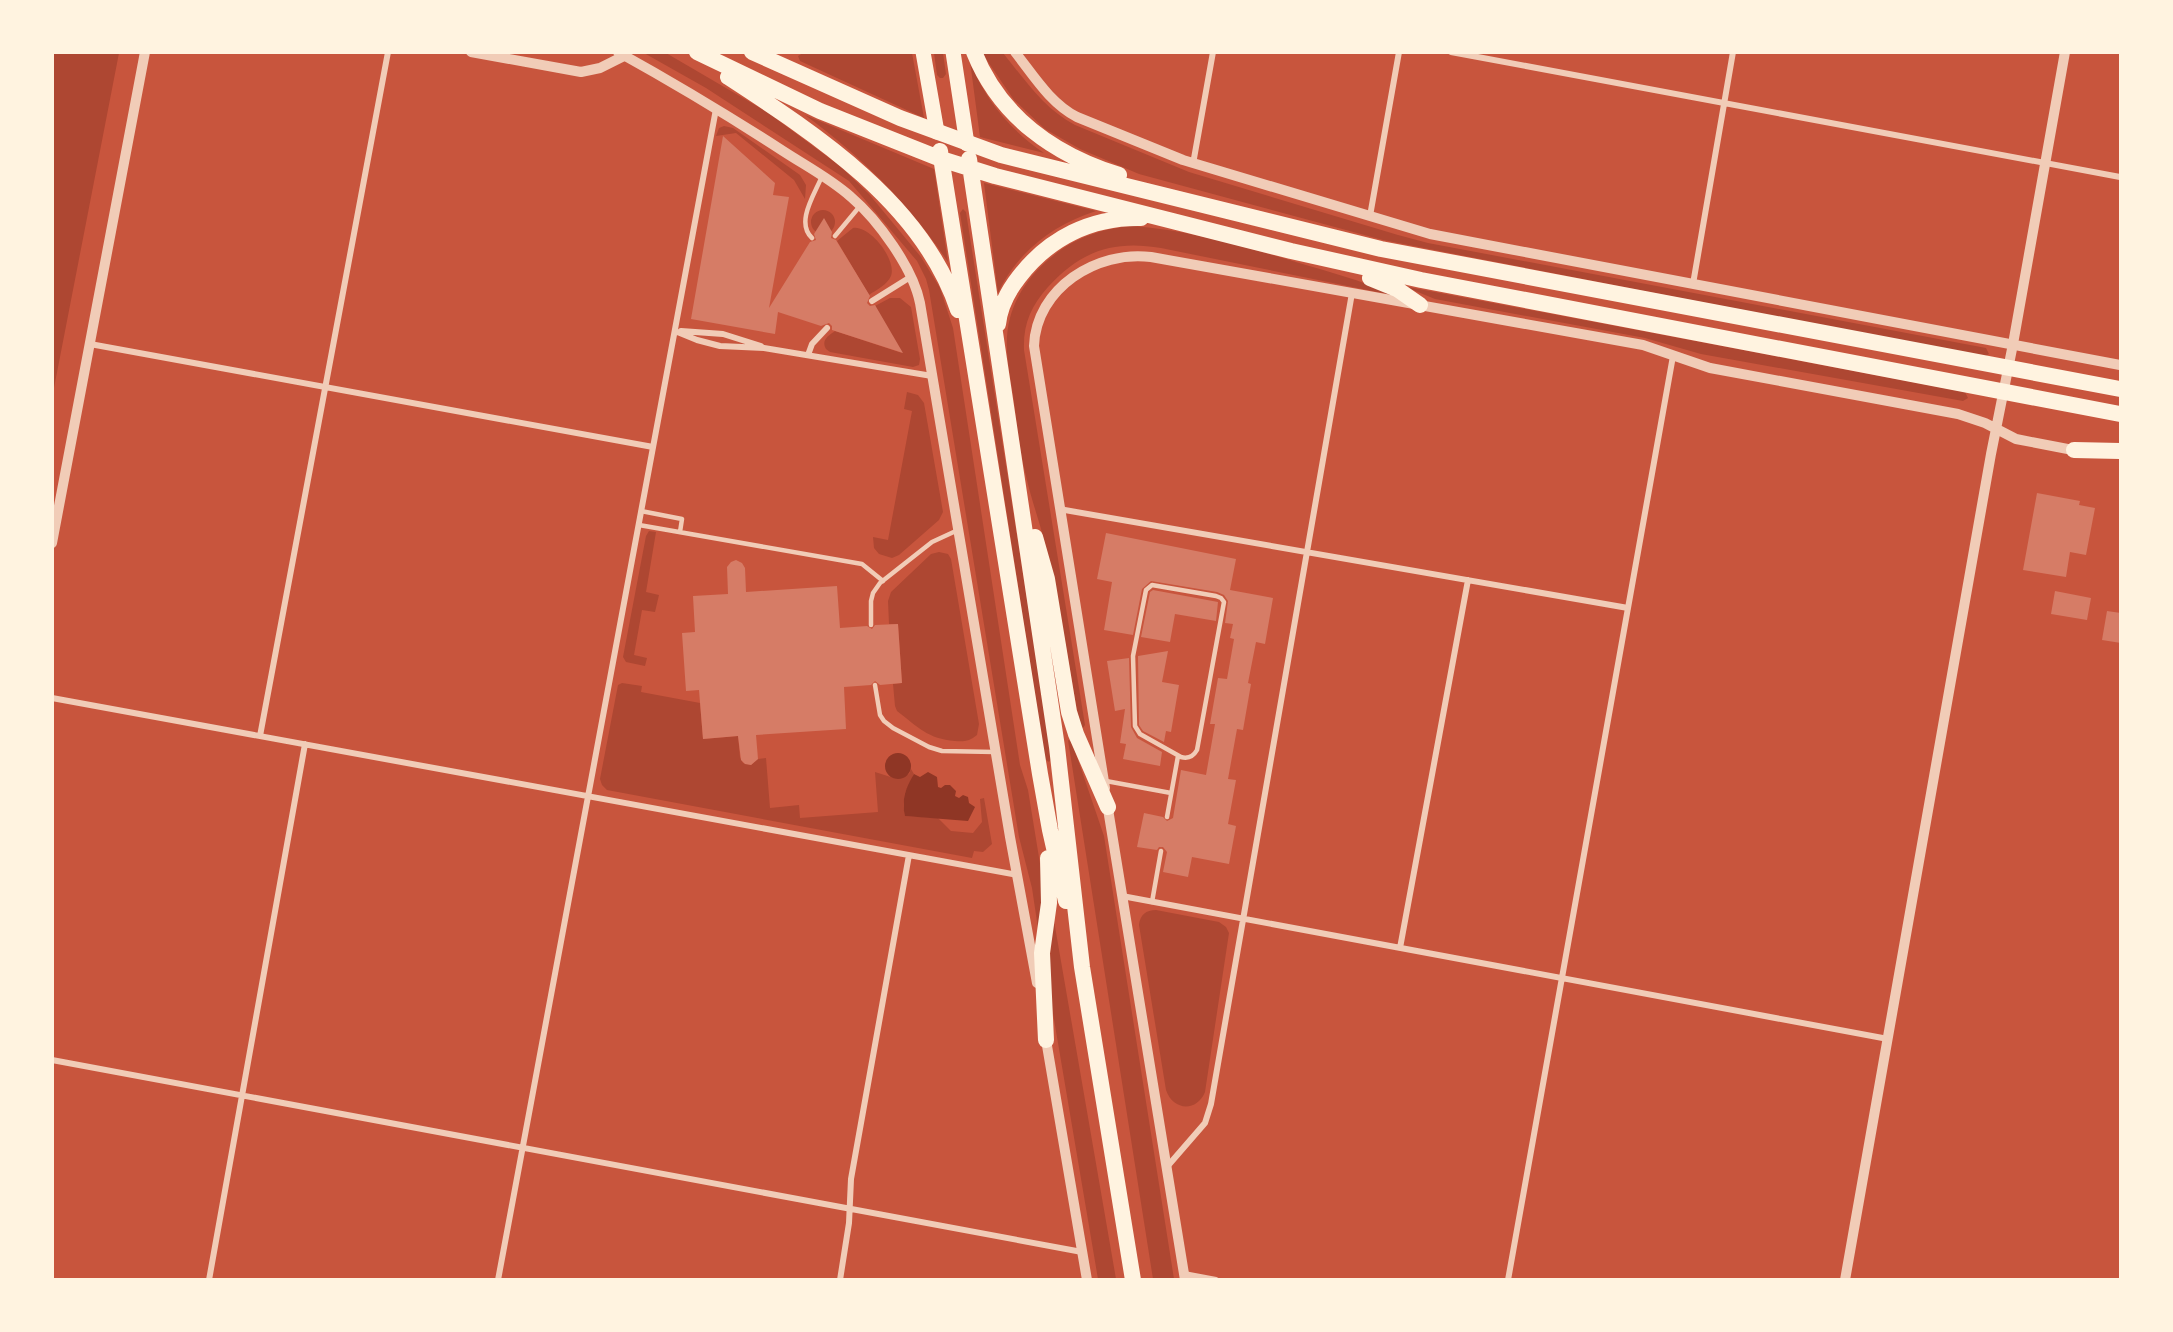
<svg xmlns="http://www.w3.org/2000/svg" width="2173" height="1332" viewBox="0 0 2173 1332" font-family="Rubik,sans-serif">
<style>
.green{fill:#ae4732}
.water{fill:#8f3625}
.building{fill:#d67c66}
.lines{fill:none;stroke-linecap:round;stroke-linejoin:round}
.service{stroke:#f1ccb7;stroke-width:4.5}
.minor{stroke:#f1ccb7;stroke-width:6}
.tertiary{stroke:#f1ccb7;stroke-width:10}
.primary{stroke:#fff3e0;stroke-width:15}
.trunk{stroke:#fff3e0;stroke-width:16}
</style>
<rect width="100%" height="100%" fill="#c8553d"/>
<path class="green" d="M53 52 119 53 53 393 52 53Z
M644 53H666L767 112 840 166 869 194 921 257 940 288 953 328 1020 765 1028 790 1043 882 1039 935 1032 888 1019 837 929 290 926 279 917 261 849 181 706 88Z
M803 53H912L924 118 800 61 798 56Z
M934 53H943L946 74 943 78H940L937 75Z
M982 53H1003C1025 80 1044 109 1075 125L1189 172 1398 235 1428 243 1986 348 1989 354 1984 357 1383 240 1139 174 1080 149 1045 129 1014 100Z
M970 61C985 100 1009 129 1044 153L980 137Z
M805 115 934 169 948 262C909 204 861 156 805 115Z
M724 126 733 128 800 175 806 185 805 199 794 180 736 133 716 136 719 128Z
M984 183 1096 211C1053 225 1018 251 998 293Z
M963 209 966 212 1052 758 1049 762 1045 759 960 213Z
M811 222a12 12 0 1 1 24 0a12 12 0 1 1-24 0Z
M1133 226C1188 230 1243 246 1296 262 1329 272 1362 280 1392 295L1161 248C1113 240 1081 251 1048 287 1031 306 1023 324 1024 350L1085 725 1083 728 1080 726C1069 668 1061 609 1047 551 1041 526 1032 502 1026 476 1019 450 1017 422 1013 395 1009 370 1003 344 1010 318 1016 294 1033 271 1053 256 1076 237 1104 228 1133 226Z
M853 228C870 225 897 260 891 276 887 285 876 290 869 295L837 241Z
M1403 286 1965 392 1968 398 1963 401 1701 354 1645 338 1435 299Z
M890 298H900L911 307 920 359 919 365 913 367 830 352 826 349C821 340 828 336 835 331L902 353 875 306Z
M907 392 918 395 924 403 943 512 939 520 899 555 892 558 879 554 874 548 873 537 888 540 912 411 904 409Z
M649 531 656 532 646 592 659 595 655 612 642 610 634 655 647 658 645 666 626 662 623 657 646 536Z
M939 552 948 554 951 559 979 724 977 735C970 741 964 742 955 741 928 739 918 727 897 711L895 706 893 684 902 683 898 624H889L888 601 891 592 931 554Z
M622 683 642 686 641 692 700 703 703 739 738 736 740 757 743 763 751 765 758 759 766 758 770 808 799 805 800 818 878 812 875 772 897 779 909 774 911 769 914 774 905 793 903 805 905 816 938 818 951 831 973 833 982 822 980 799 984 798 992 844 983 852 974 851 972 858 607 790 602 785 600 779 618 685Z
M1068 740 1072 742 1104 836 1174 1279H1153Z
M1156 910 1219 922 1226 927 1229 933 1205 1092C1197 1112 1173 1111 1166 1090L1139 925C1140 915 1146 910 1156 910Z
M1053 915 1116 1279H1098L1048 984Z"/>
<path class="water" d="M885 766a13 13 0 1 1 26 0a13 13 0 1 1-26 0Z
M928 772 937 777 938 787 941 788 945 785H950L956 791 955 796 959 798 963 795 968 797 969 803 975 807 968 821 905 816C901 800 906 787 914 774L920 777Z"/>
<path class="building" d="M723 136 775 183 773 195 789 197 769 308 810 242 816 240 814 234 824 218 832 232 831 238 836 240 870 296 867 303 870 306 875 305 903 353 832 330V326L829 323 821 326 778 312 775 334 691 319Z
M2037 493 2080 501 2079 505 2095 508 2086 555 2070 552 2066 577 2023 570Z
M1106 533 1236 559 1230 590 1273 598 1265 644 1256 642 1248 683 1251 684 1243 730 1237 729 1228 779 1236 780 1228 824 1236 826 1229 864 1192 857 1188 877 1163 872 1167 852 1163 847H1159L1157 850 1137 847 1144 813 1163 817 1167 821 1173 818 1181 770 1206 775 1215 724H1210L1218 678 1227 679 1234 639 1230 638 1233 624 1225 623 1228 601 1224 595 1217 592 1151 581 1142 589 1133 635 1104 630 1112 582 1097 579Z
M736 560 742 563 745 568 746 592 837 586 840 628 867 626 872 629 875 625 898 624 902 683 880 685 875 681 871 685 844 687 846 729 756 735 758 759 751 765 745 764 741 760 738 736 703 739 699 690 686 691 682 633 695 632 693 596 728 594 727 567 731 562Z
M1153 590 1218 602 1216 621 1175 614 1170 642 1141 637 1150 592Z
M2055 591 2091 598 2087 620 2051 614Z
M2107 611 2121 613V643L2102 640Z
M1168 651 1162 682 1179 685 1171 732 1166 731 1164 742 1143 731 1139 725 1138 656Z
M1129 658 1131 727 1137 738 1162 752 1160 766 1123 759 1126 744 1120 743 1125 709 1115 711 1107 661Z"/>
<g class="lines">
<path class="service" d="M835 236 860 206
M812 238C795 222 815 194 822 176
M641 511 682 519 680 532
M639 525 862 564 883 581
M1152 585 1216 596 1221 598 1224 602 1197 750C1193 757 1188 759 1181 757L1140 734 1135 726 1133 656 1146 590Z
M871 625V601L873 593 880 583 932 542 958 530
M875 685 880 715 884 721 893 728 929 747 942 751 995 752
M1106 781 1171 793
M1167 817 1178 756
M1152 902 1161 851"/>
<path class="minor" d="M1451 52 2120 177
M1193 164 1213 52
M1370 216 1399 52
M1693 284 1733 52
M872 301 912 276
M675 331 697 340 720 346 764 348 932 376
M681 331 723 334 761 346
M90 344 653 447
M808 355 812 344 827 328
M1059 509 1628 608
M52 698 1018 875
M260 736 388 52
M1122 896 1888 1039
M1400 948 1468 580
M52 1060 1082 1252
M1166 1168 1205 1123 1211 1104 1352 293
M1184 1274 1216 1280
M209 1280 305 744
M498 1280 716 109
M840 1280 849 1223 851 1179 909 855
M1508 1280 1673 356"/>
<path class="tertiary" d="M471 52 581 72 600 68 624 56
M618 52C674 83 729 116 783 151 806 166 831 179 851 197 878 220 913 268 920 303L1010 837 1037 983
M1015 52C1034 76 1050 103 1077 117L1183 160 1430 234 2120 365
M52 543 145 52
M1105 788 1034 346C1036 288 1097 250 1151 257L1643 345 1710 368 1958 414 1985 423 2016 439 2078 451
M1107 803 1185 1280
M1045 1034 1087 1280
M1845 1280 1991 454 2013 344 2065 52"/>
<path class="primary" d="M923 52 937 132
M953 52 967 144"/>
<path class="trunk" d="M697 52 820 111 941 159 995 176 1291 251 1421 280 2120 414
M752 52 900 118 1001 155 1381 249 2120 389
M974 52C1000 117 1055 155 1119 175
M728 77C817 135 923 204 958 310
M940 151 1040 774 1050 830 1066 901
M969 159 1057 747 1082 967 1133 1280
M1370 278 1397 289 1420 305
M998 324C1000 306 1008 291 1019 277 1049 238 1091 217 1141 218
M2074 450 2120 451
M1035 537 1047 579 1069 712 1076 734 1108 807
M1046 1040 1042 953 1049 903 1048 858"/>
</g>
<rect width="2173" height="1332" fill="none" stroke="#fff3e0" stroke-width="108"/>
</svg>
